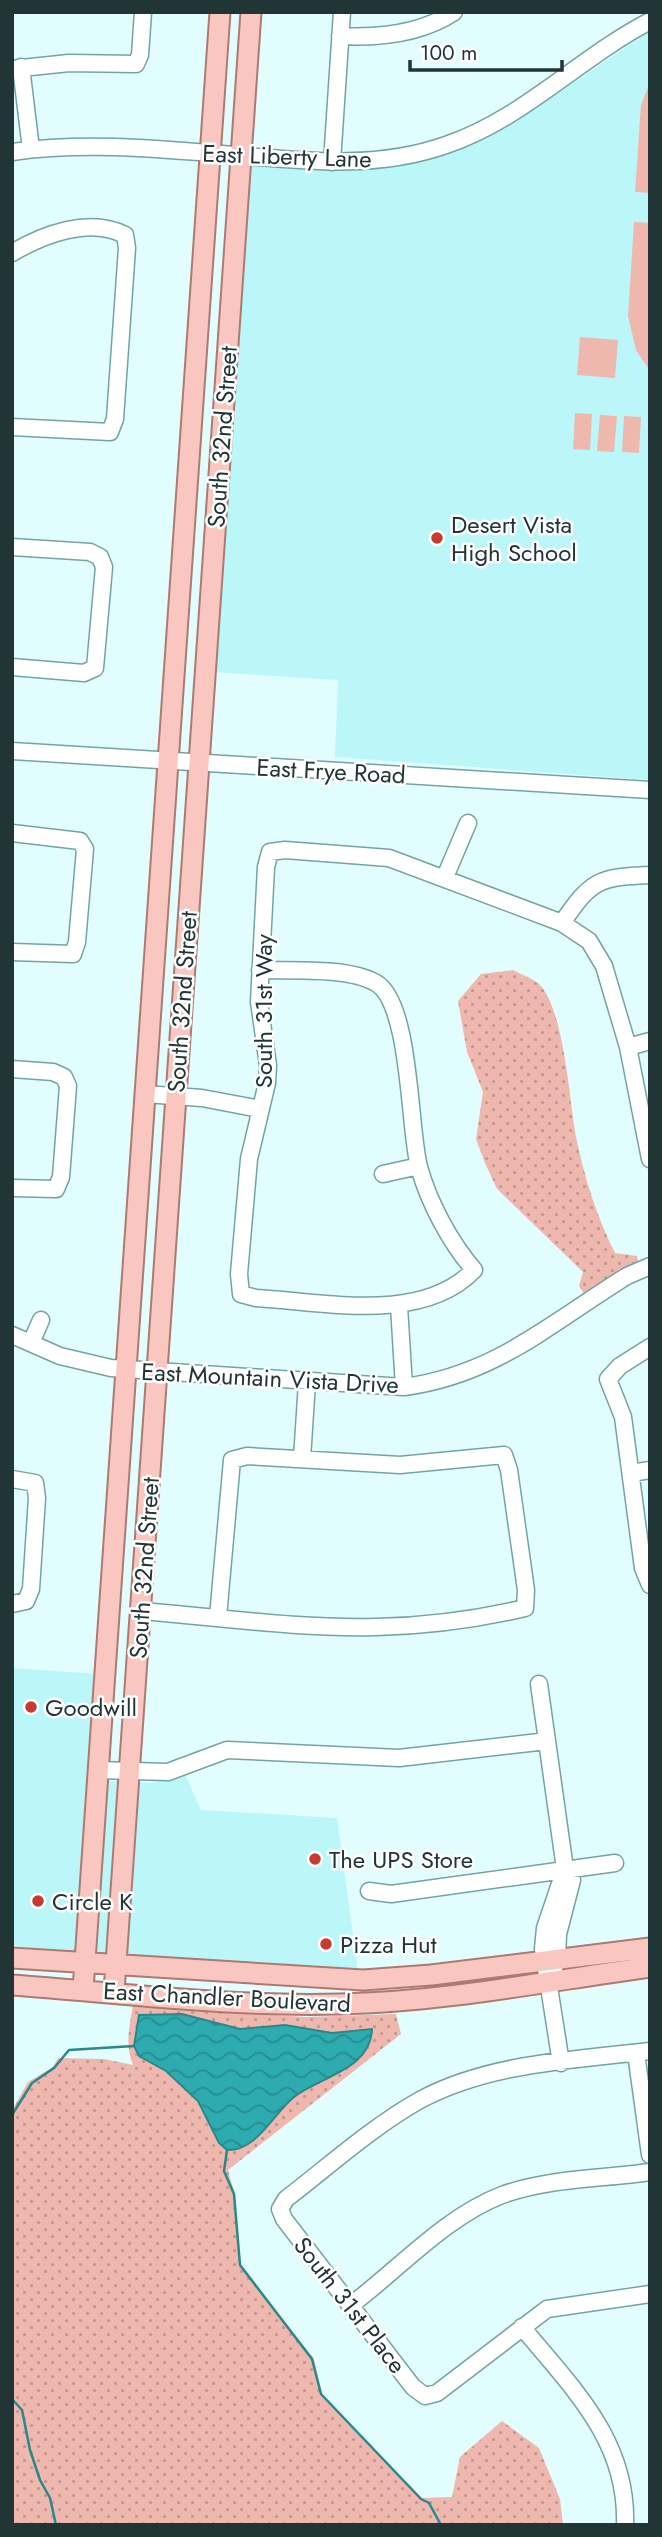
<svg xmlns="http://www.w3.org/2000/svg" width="662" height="2537" viewBox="0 0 662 2537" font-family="Jost,sans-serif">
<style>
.built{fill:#bbf7f8}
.grass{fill:url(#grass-dots)}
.garden{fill:#efb8af}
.water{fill:url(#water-waves);stroke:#2a888b;stroke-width:2}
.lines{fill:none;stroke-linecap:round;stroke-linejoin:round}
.stream{stroke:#2a888b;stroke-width:2.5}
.minor-casing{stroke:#75a3a4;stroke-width:19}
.major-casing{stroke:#ab7b73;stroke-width:23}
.minor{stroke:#fff;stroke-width:16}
.major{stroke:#f9c7bf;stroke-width:19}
.poi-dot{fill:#c73a2d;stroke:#fff;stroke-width:2.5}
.labels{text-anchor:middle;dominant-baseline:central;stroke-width:5;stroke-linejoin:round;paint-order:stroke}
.street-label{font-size:24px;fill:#223536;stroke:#fff}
.poi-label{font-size:24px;fill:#223536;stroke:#fff;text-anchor:start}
</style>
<defs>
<pattern id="grass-dots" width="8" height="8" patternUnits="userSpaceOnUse" patternTransform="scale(1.75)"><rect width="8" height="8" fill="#efb8af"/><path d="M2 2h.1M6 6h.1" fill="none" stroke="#c1968f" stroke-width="1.8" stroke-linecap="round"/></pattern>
<pattern id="water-waves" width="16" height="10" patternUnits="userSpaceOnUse" patternTransform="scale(1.75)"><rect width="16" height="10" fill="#2dabaf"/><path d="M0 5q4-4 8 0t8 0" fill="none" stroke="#268c8f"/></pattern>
</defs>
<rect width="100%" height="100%" fill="#e1fdfe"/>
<path class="built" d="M650 31V780L335 757 338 680 212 672 236 405 232 372 249 168 254 164 307 170H369L425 161 472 145 516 122Z
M12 1668 98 1674 91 1780 153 1783 184 1772 201 1810 337 1818 358 1972 61 1953 12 1945Z"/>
<path class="grass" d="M513 970C522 975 535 979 541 986 565 1016 569 1099 576 1137 585 1179 596 1215 615 1253L637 1256 640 1270 588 1300 579 1286 583 1272 497 1189 485 1163 476 1139 483 1092 467 1052 458 1001 481 974Z
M133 2006 306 2017 396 2014 401 2034 228 2170 234 2192 241 2267 314 2359 322 2395 422 2498 452 2497 460 2457 502 2421 539 2448 560 2499 563 2525H12V2110L28 2082 53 2067 58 2058 104 2059 133 2065C125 2045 129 2027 133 2006Z"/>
<path class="garden" d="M650 82V193L635 192 641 105Z
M634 222 650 223V371L636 350 628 316Z
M580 337 618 340 615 378 577 375Z
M575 413 592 414 590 450 573 449Z
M600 415 617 416 614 452 597 451Z
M624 416 641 417 639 453 622 452Z"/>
<path class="water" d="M182 2014 240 2029 285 2025 332 2033 372 2029C371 2070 319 2077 294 2097 273 2114 257 2151 227 2150L219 2143 198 2101 166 2071 139 2056 134 2046 139 2015Z"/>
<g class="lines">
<path class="stream" d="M12 2115 32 2083 54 2068 69 2050 134 2046
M227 2150 224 2171 234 2194 240 2265 312 2359 321 2394 421 2499 429 2503 441 2525
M12 2399 22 2410 30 2450 40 2480 50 2498 56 2525"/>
<g class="minor-casing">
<path id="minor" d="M340 36C379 38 421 34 454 12
M21 67 31 149
M12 69 69 63 136 64 140 55 143 12
M12 152C90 141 168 150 246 156 314 162 381 168 446 145 523 119 579 58 650 21
M332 162 342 12
M12 253C44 234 89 217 125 235L127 248 115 419 110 432 12 427
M12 547 90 552 100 557 104 567 95 668 84 673 12 667
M12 751 650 790
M12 833 80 841 85 849 77 942 73 954 12 952
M445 877 468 823
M562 923C591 881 597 877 650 875
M260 970C292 971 348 967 376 983 411 1003 409 1130 419 1167 429 1203 450 1242 474 1270 422 1324 325 1302 256 1298L241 1294 239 1274 249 1159 267 1083 268 1065 259 1002 266 867 270 852 285 850 389 858 562 923 589 941 604 966 628 1047 650 1159
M628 1047 650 1041
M12 1069 53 1072 64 1077 68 1086 61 1177 56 1189 12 1188
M144 1094 202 1098 260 1109
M383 1174 419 1166
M399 1306 404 1387
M12 1335 60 1356 111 1368 404 1387C495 1375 551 1323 627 1276L650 1266
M31 1343 41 1320
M650 1347 620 1366 608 1379 623 1417 643 1568 650 1585
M302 1459 307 1382
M631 1473 650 1470
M12 1479 35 1483 37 1498 31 1589 26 1601 12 1604
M141 1611C218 1617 298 1629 376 1627 425 1626 478 1619 525 1608L526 1590 509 1470 504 1455 400 1465 247 1456 232 1460 218 1617
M539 1684 565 1869 572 1880 558 1934 557 1960 549 1981
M97 1770 168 1772 227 1750 399 1758 547 1741
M369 1891 391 1894 615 1863
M650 2051C573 2060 489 2063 420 2100 372 2127 329 2166 286 2199L280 2209 284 2219 413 2387 425 2396 437 2393 547 2309 650 2294
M636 2053 650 2155
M561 2063 543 1949 545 1928 565 1869
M351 2305C399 2269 445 2217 502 2195 548 2178 602 2179 650 2172
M522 2327C572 2388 628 2440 625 2525"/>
</g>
<g class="major-casing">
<path id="major" d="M12 1958 363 1980 431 1975 650 1948
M12 1985C121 1993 231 2007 340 2004 444 2002 547 1981 650 1967
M83 1990 220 12
M114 1992 251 12"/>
</g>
<use href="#minor" class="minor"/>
<use href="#major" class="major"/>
</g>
<g class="poi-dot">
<circle cx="437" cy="538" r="7"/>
<circle cx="31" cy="1707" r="7"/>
<circle cx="315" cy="1859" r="7"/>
<circle cx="38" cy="1901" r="7"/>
<circle cx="326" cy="1944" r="7"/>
</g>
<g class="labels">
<g class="street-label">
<text transform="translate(287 156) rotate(2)">East Liberty Lane</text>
<text transform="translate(222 437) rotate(-86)">South 32nd Street</text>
<text transform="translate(331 771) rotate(3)">East Frye Road</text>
<text transform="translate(182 1002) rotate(-86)">South 32nd Street</text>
<text transform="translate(263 1011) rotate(-90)">South 31st Way</text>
<text transform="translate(270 1378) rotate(3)">East Mountain Vista Drive</text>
<text transform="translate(144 1568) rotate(-86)">South 32nd Street</text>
<text transform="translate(227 1997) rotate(3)">East Chandler Boulevard</text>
<text transform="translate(350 2305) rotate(52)">South 31st Place</text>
</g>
<g class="poi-label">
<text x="451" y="524">Desert Vista<tspan x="451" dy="28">High School</tspan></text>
<text x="45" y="1707">Goodwill</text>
<text x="329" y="1859">The UPS Store</text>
<text x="52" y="1901">Circle K</text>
<text x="340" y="1944">Pizza Hut</text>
</g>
</g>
<rect width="662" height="2537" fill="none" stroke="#223536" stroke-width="28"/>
<path d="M410 60v10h152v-10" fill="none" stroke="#223536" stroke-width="3.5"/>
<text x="420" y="60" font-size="21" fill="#223536" stroke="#ffffff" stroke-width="5" paint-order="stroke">100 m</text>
</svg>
